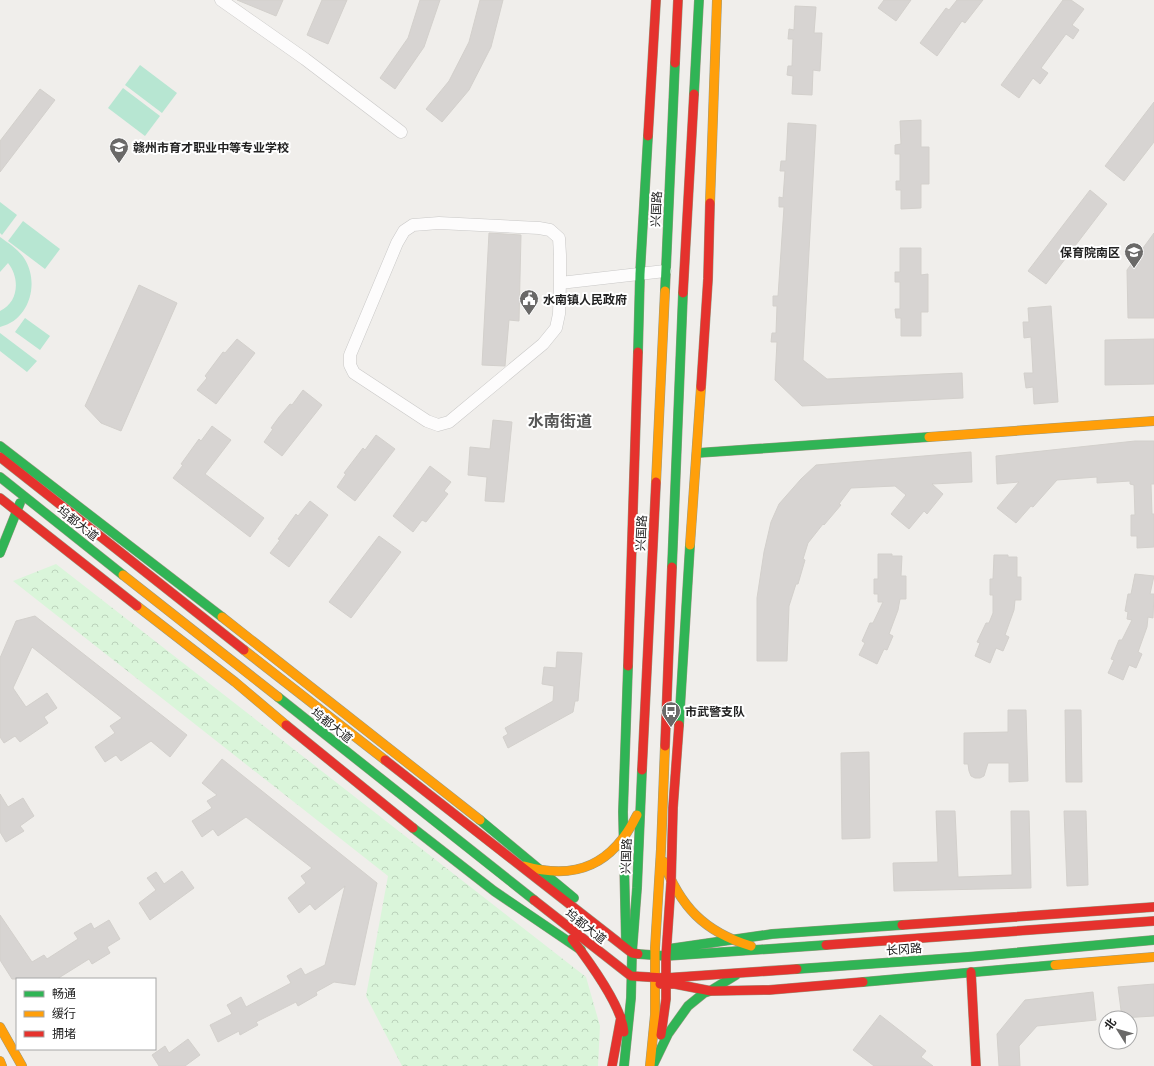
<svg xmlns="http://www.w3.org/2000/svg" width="1154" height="1066" viewBox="0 0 1154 1066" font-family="Mulish,'Noto Sans SC',sans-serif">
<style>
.park{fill:url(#park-crowns)}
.pitch{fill:#b7e6d2}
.building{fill:#d7d4d2;stroke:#d3d0cc}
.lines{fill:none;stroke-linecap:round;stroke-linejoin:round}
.street-casing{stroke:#c9c8c7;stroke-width:13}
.fast-casing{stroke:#999a82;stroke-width:10}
.slow-casing{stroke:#999a82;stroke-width:10}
.jam-casing{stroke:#999a82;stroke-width:10}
.street{stroke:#fdfcfc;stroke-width:12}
.fast{stroke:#30b455;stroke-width:9}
.slow{stroke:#ff9f0a;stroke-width:9}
.jam{stroke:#e5322d;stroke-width:9}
.labels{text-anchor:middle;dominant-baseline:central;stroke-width:4;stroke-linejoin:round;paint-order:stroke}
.poi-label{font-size:12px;font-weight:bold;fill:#222;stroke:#fff;text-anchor:start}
.street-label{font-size:12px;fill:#222;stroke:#fff}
.district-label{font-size:16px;font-weight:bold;fill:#555;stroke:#fff}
</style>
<defs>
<pattern id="park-crowns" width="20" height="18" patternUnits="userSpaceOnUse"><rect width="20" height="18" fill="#daf5da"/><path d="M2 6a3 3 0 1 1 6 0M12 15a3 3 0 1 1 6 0" fill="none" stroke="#bbd2bb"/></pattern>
</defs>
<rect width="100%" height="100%" fill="#f0eeeb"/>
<path class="park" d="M56 564 586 977 600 1026 598 1066H402L366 996 388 876 13 581Z"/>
<path class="pitch" d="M140 65 177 93 162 113 125 85Z
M123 88 160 116 145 136 108 108Z
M0 202 17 215 2 235 0 233Z
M23 221 60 249 45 269 8 241Z
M0 237C8 243 18 249 24 258 40 282 30 320 0 327V311C19 302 20 278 8 263L0 272Z
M25 318 50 336 40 350 15 332Z
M0 333 37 361 27 372 0 351Z"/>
<path class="building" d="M237 0H283L276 16Z
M322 0H347L328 44 307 35Z
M420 0H440L424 47 395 89 380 78 408 38Z
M480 0H503L491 47 469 90 442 122 426 109 449 81 469 42Z
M884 0H911L896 21 878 8Z
M957 0H983L965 23 962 21 937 56 920 43 946 8 949 10Z
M1063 0H1071L1084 9 1072 25 1079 30 1073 39 1066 34 1041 68 1048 73 1040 84 1033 78 1019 98 1001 85Z
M795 6 816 7 814 33H822L820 71 813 70 812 95 792 94 793 76 787 75 788 66H792L793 39H788L789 29 794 30Z
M40 89 55 100 0 172V141Z
M1154 102V142L1124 181 1105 166Z
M921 120V147H929V184H921V208L901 209V190H896V181H900V154H895V145L901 144 900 121Z
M788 123 816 125 803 360 827 379 962 373 963 398 802 406 775 380 777 342H771L772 333H776L777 306H773V296H778L784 207H779V197L783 198 785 171H780L781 161H786Z
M1090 190 1107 204 1046 284 1028 271Z
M489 233 521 235 519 321 509 320 505 366 482 365Z
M1154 233V318H1128L1127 270Z
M900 248H921V275L928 274V312H921V336H901V318H896L895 309H900V282H895V272H900Z
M139 285 177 303 121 431 101 423 85 406Z
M1051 306 1058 402 1034 404 1033 387 1026 388 1024 373H1033L1031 337 1024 338 1023 322H1029L1028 308Z
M237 339 255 353 216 404 197 390 207 378 205 376 223 352 225 353Z
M1154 339V384L1105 385V340Z
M303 390 322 405 282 456 264 442 273 429 271 428 279 417 290 404 292 405Z
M493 420 512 422 504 502 485 501 487 477 468 475 470 447 490 449Z
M212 426 231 440 205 474 264 518 250 537 173 478 183 465 181 464 199 439 201 441Z
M376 435 395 449 355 501 337 487 346 474 344 473 363 448 365 450Z
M1135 441H1154V484H1151L1152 514H1154V547L1137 548V536H1131V515H1135L1134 485 1130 484V481L1097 483V477L1057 480 1033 507 1031 506 1016 523 997 508 1019 482 997 484 996 456Z
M971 452 972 482 932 484 943 494 927 514 924 511 909 529 891 514 906 495 895 486 851 488 839 504 841 505 824 525 823 524 808 543 803 559 805 560 798 584H796L789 606 787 661H757V598L764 552 771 522 779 504 801 479 816 465Z
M430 466 451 482 444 491 448 494 426 522 422 520 413 532 393 516Z
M310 501 328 515 289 567 270 553 280 540 278 539 296 514 298 516Z
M379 536 401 552 351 618 329 602Z
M878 554H892V556H902L901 576H906V599H900L898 610 889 634 893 636 887 650 884 649 877 664 859 655 865 643 862 641 870 623H873L883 602H878V594H874V579H878Z
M994 555H1008V557H1017V577H1021V600H1015L1014 610 1005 635 1009 637 1003 651 996 648 990 663 975 656 980 643 977 642 986 623H989L993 613V595H990V579H993Z
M1135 574 1154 576 1150 594H1154L1153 618 1148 617 1147 627 1138 652 1142 654 1136 668 1129 665 1123 680 1108 673 1114 660 1111 659 1119 640H1122L1132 620 1127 619 1128 612 1125 611 1128 594H1131Z
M35 616 187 735 170 757 151 741 121 761 116 755 105 762 95 747 115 733 110 726 122 718 32 647 13 688 26 707 47 693 57 708 44 717 48 723 20 742 15 736 4 743 0 737V658L16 621Z
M557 652 582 653 578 701H575L573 712 508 748 503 737 508 734 505 728 553 701 554 686 542 684 544 667 556 668Z
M1008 710H1026L1028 781 1009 782V763H988L984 776 980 778H975L971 776 969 771 968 764H964V733L1008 732Z
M1065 710H1081L1082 782H1066Z
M869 752 870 838 842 839 841 753Z
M222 759 377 883 355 985 334 982 316 992 317 995 298 1006 296 1002 256 1022 258 1025 240 1035 239 1031 218 1042 210 1025 232 1014 227 1005 241 997 246 1007 291 983 287 976 301 968 305 975 325 965 345 886 315 910 310 904 299 913 288 898 306 883 301 876 312 868 246 817 218 836 213 829 202 837 192 821 212 808 207 801 217 795 202 783Z
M0 794 8 807 23 798 34 816 20 826 24 831 6 842 0 832Z
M936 811H955L958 877 1012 875 1011 811H1029L1031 888 894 891 893 863 938 862Z
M1064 811H1086L1088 885 1067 886Z
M182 871 194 888 150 920 139 903 156 890 147 878 156 872 164 884Z
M0 915 32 962 44 955 47 959 78 939 74 933 91 923 94 929 109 920 120 939 107 947 110 953 92 964 89 959 57 979H12L0 960Z
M1154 984V1016L1122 1018 1118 987Z
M1093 992 1096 1020 1037 1026 1019 1046 1020 1066H999L997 1034 1025 1000Z
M880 1015 926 1051 921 1057 933 1066H874L853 1050Z
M188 1039 200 1055 185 1066H159L152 1055 165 1046 169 1053Z"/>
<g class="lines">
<g class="street-casing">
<path id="street" d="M221 0 305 59 401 132
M560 283 559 314 556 328 543 344 449 422 438 425 427 421 354 373 350 365V355L397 243 404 231 413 225 439 223 539 228 550 230 559 238 560 255V283L665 271"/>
</g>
<g class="fast-casing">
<path id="fast" d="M694 94 699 0
M665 291 675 63
M638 352 640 274 648 136
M0 446 222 617
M697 453 929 437
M0 477 123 575
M0 553 20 503
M672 567 683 293
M278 697 534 900
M679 725 690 545
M480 820 574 898
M413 828 494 891 581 950
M626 944 623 812 628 666
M668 949 772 934 902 925
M638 954 666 956 826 945
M797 969 968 957 1154 940
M863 982 1055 965
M654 1063 668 1034 688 1006 704 993 710 991 736 975
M624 1066 631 998 632 953 637 888 642 770"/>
</g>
<g class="slow-casing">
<path id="slow" d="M710 203 717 0
M929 437 1154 421
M656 482 665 291
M690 545 701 387
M123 575 278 697
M137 606 235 682 286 725
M222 617 480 820
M244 650 385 760
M663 861C680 906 704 932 751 946
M524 866C577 881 613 864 637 815
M1055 965 1154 957
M0 1027 22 1066
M0 1061 2 1066
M650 1066 655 1015V948L661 849 665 746"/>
</g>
<g class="jam-casing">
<path id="jam" d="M675 63 678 0
M648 136 656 0
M683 293 694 94
M701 387 708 279 710 203
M0 457 244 650
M0 498 137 606
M628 666 638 352
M286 725 413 828
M665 746 672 567
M385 760 632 953 638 954
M642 770 656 482
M534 900 631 976 665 978 797 969
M902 925 1154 907
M572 939C588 960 622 1006 624 1032
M826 945 1154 921
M971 972 976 1066
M660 984H675L711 991 769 990 863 982
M661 1035 666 999V956L671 883 673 808 679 725
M612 1066 621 1017"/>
</g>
<use href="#street" class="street"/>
<use href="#fast" class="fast"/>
<use href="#slow" class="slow"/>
<use href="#jam" class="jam"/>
</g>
<defs>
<g id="university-pin" transform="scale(1)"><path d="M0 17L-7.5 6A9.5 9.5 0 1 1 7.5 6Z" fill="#6a6968" stroke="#fff"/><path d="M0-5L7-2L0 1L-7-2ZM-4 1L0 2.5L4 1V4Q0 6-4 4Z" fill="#fff"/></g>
<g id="school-pin" transform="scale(1)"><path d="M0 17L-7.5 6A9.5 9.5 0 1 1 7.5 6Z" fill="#6a6968" stroke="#fff"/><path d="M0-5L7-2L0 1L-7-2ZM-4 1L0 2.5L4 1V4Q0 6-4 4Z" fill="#fff"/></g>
<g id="civic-pin" transform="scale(1)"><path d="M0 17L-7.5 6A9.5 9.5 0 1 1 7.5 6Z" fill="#6a6968" stroke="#fff"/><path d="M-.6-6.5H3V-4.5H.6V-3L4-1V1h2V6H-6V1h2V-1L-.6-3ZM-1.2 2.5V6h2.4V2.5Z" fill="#fff"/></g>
<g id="bus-pin" transform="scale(1)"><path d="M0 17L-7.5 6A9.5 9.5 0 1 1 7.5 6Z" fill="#6a6968" stroke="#fff"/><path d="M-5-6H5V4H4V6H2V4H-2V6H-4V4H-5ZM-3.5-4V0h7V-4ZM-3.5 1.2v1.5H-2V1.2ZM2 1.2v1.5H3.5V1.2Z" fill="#fff"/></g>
</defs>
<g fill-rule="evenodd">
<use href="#university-pin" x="119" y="147"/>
<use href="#school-pin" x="1134" y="252"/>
<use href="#civic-pin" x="529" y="299"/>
<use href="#bus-pin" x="671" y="711"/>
</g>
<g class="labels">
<g class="poi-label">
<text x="133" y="147">赣州市育才职业中等专业学校</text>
<text x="1120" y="252" text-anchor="end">保育院南区</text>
<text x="543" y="299">水南镇人民政府</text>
<text x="685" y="711">市武警支队</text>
</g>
<g class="street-label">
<text transform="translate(656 209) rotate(-87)">兴国路</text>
<text transform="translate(78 523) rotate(38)">坞都大道</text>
<text transform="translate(641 533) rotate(-87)">兴国路</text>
<text transform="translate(332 725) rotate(38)">坞都大道</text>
<text transform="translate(626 856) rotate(-88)">兴国路</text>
<text transform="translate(586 926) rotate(38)">坞都大道</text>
<text transform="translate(904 949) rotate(-4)">长冈路</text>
</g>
<g class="district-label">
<text x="560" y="421">水南街道</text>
</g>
</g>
<rect x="16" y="978" width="140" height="72" fill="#ffffff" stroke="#a7a7a7"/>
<rect x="24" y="991" width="20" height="6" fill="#30b455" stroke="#a7a7a7"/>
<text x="52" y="998" font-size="12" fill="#222222">畅通</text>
<rect x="24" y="1011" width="20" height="6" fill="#ff9f0a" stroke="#a7a7a7"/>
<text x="52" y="1018" font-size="12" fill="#222222">缓行</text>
<rect x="24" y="1031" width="20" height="6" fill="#e5322d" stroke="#a7a7a7"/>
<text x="52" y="1038" font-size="12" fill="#222222">拥堵</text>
<g transform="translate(1118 1030) rotate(307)"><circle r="19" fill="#ffffff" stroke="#a7a7a7"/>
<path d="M0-3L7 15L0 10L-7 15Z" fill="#6a6968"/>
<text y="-6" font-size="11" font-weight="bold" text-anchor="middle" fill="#222222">北</text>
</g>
</svg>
